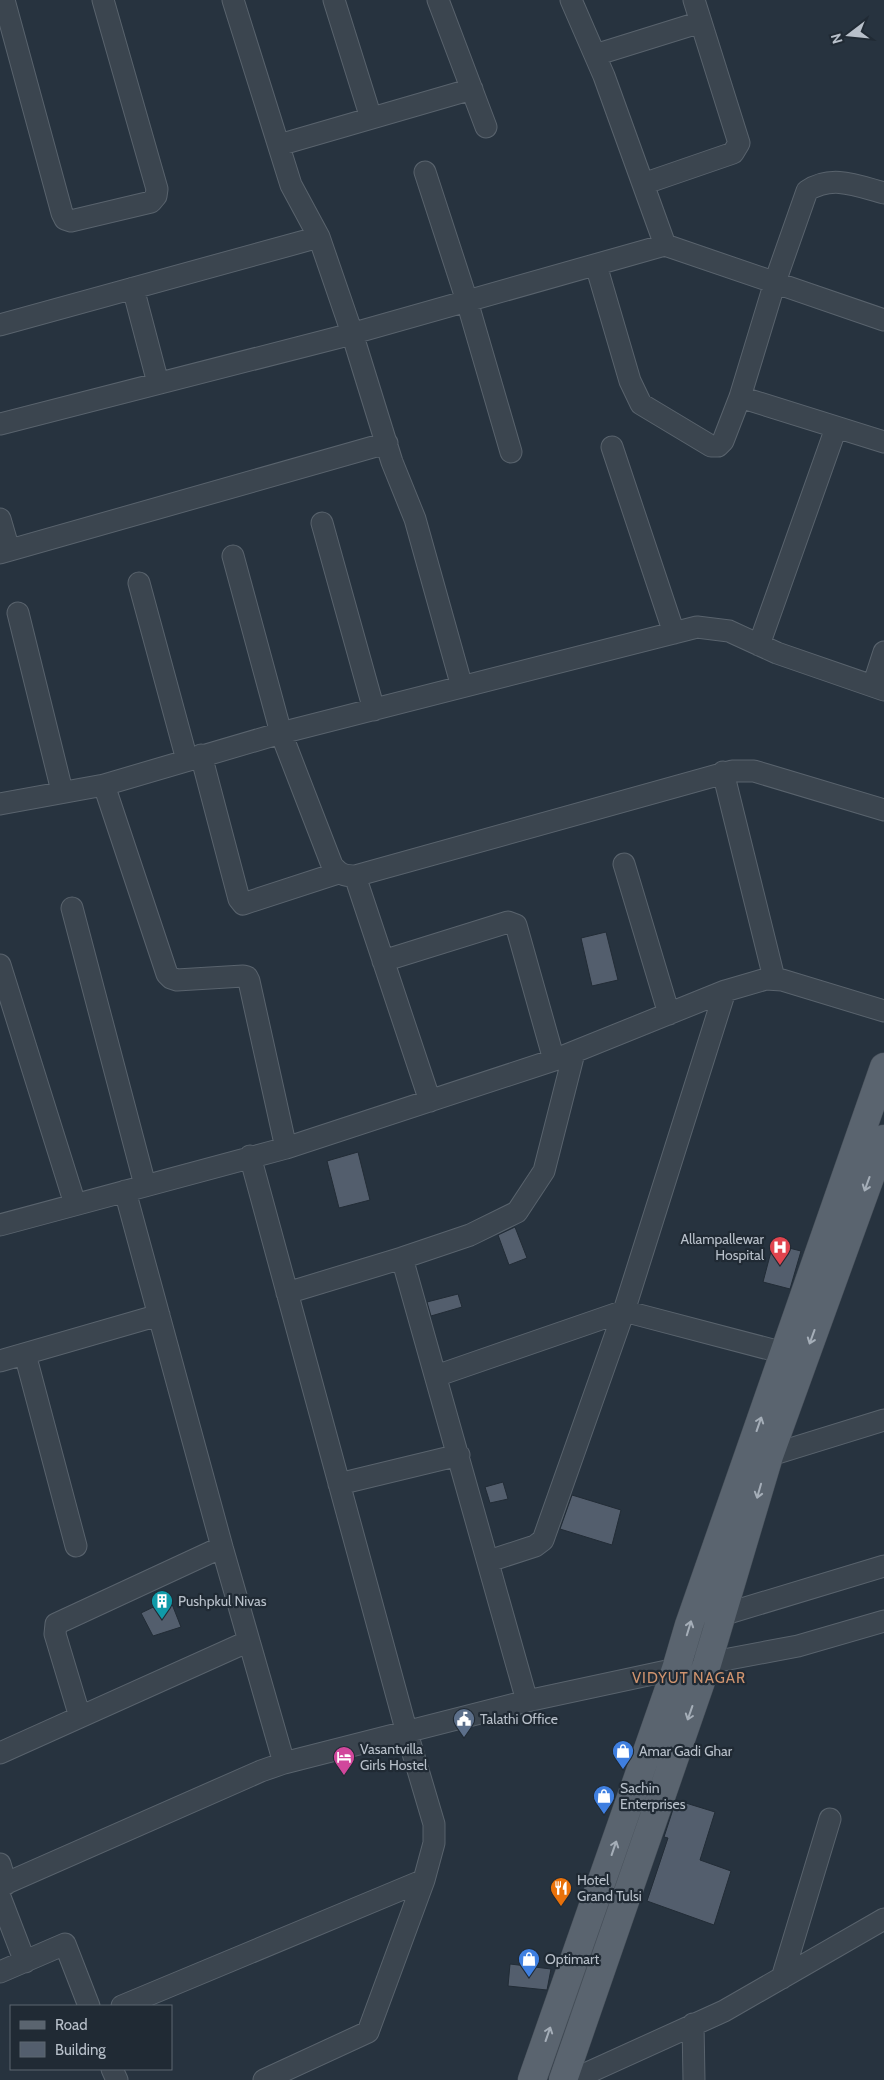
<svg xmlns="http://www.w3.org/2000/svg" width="884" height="2080" viewBox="0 0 884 2080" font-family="Cabin,sans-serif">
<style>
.building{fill:#535e6d;stroke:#222c36}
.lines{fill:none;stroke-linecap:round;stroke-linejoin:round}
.minor-casing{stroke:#59636d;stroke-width:23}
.major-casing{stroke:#454e58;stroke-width:29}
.minor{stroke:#3b454f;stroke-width:21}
.major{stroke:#5a646f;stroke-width:28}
.oneway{stroke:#a5aeb8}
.labels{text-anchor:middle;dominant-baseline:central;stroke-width:4.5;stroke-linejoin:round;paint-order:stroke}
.poi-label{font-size:14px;fill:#b8c0ca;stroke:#202a34;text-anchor:start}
.neighbourhood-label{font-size:15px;letter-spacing:1px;fill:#cf936e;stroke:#202a34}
</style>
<rect width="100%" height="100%" fill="#27333f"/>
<path class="building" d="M606 932 618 980 592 986 581 938Z
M358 1152 370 1200 339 1208 327 1161Z
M515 1227 527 1258 509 1265 498 1235Z
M773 1244 801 1251 790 1289 763 1282Z
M458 1294 462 1307 431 1316 427 1302Z
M503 1482 508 1499 490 1503 485 1487Z
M572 1495 621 1510 612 1545 560 1529Z
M170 1599 181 1627 153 1636 141 1613Z
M676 1800 715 1812 700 1860 731 1871 714 1925 647 1901 668 1838 664 1837Z
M510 1964 551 1969 547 1990 508 1986Z"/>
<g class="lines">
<g class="minor-casing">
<path id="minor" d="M4 0 62 213 65 219 71 221 151 202 156 196 157 189 103 0
M233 0 291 185 319 237 352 333 392 462 415 519 462 687
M334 0 371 118
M438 0 486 127
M571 0 604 76 665 245
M595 55 701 22
M279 145 472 89
M425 172 467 301 511 452
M643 184 733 153 739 143 694 0
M596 265 630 381 641 404 711 446H718L723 441 740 397 775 282 807 191C832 174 858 186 884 193
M133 288 158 383
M0 325 319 237
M740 397 884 442
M0 424 340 337 665 245 884 320
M612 447 674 633
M0 519 9 550
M322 523 374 710
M0 553 387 443
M233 556 281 733 332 865C339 874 344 876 355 876L732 771H754L884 810
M139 583 187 760
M18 613 62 791
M759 645 836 428
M873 686 884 652
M201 755 239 899 243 904 338 873
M723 772 774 978
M104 785 167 974 171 978 177 980 243 976 247 977 249 981 286 1148
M0 804 104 785 281 733 697 627 729 631 777 653 884 690
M624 864 669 1014
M355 876 430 1101
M72 908 145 1185
M383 961 508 922 516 925 554 1060
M0 965 75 1204
M250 1156 407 1733 434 1824V1843L424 1880 368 2032 264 2080
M125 1191 222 1547 284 1763
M0 1225 286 1148 554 1060 725 991 766 979 782 980 884 1011
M402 1258 527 1701
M287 1293 402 1258 470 1235 517 1212 544 1171 574 1053
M25 1354 76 1546
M0 1361 159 1315
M436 1376 624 1311 784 1353
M758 1459 884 1420
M339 1484 459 1455
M489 1561 535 1546 543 1540 624 1311 725 991
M722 1615 884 1566
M80 1717 55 1634 56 1624 222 1547
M0 1753 249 1641
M0 1864 6 1884
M0 1886 261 1771 284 1763 527 1701 676 1669 798 1646 884 1621
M0 1897 25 1962
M0 1972 65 1944 89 2006
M782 1978 830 1819
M122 2006 424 1880
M693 2024 694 2080
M112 2069 117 2080
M572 2080 724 2011 884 1919"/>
</g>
<g class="major-casing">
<path id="major" d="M532 2080 676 1669 689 1625 746 1462 884 1067
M563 2080 707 1664 769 1456 884 1139"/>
</g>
<use href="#minor" class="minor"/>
<use href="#major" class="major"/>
</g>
<defs><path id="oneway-shaft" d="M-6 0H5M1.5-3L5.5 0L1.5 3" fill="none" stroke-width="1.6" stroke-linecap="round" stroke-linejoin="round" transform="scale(1.25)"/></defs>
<g class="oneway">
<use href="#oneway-shaft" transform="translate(867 1184) rotate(110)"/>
<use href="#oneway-shaft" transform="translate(812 1337) rotate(110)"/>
<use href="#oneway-shaft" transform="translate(759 1424) rotate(-71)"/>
<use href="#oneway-shaft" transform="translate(759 1491) rotate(106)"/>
<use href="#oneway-shaft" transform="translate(689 1628) rotate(-73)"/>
<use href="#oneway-shaft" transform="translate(690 1713) rotate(109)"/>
<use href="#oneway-shaft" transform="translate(614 1848) rotate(-71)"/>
<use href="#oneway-shaft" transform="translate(548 2034) rotate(-71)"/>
</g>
<defs>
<g id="hospital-pin" transform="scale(1.125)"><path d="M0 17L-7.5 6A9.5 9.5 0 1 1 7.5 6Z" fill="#e0444e" stroke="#202a34"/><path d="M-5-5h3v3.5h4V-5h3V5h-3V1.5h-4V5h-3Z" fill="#fff"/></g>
<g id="building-pin" transform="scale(1.125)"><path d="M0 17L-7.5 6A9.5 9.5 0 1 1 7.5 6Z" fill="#0f9aa8" stroke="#202a34"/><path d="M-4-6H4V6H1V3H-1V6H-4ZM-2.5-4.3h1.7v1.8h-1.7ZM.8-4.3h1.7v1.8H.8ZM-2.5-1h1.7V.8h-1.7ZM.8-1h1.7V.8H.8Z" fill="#fff"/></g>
<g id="civic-pin" transform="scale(1.125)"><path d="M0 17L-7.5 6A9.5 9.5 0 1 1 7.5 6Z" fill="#5c6f8a" stroke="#202a34"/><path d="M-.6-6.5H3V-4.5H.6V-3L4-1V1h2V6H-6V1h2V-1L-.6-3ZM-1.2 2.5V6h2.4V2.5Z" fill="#fff"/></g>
<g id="shop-pin" transform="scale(1.125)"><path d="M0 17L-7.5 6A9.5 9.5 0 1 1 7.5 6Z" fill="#3f7fe0" stroke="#202a34"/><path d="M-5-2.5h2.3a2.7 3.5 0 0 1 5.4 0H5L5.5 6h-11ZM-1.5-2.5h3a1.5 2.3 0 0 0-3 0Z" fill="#fff"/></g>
<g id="hotel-pin" transform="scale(1.125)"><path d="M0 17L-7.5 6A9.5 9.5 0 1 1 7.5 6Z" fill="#d1479c" stroke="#202a34"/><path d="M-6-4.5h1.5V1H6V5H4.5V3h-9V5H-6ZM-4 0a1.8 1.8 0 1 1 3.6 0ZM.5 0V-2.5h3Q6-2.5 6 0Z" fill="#fff"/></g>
<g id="restaurant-pin" transform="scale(1.125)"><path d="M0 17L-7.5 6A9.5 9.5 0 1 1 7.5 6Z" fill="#e8710a" stroke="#202a34"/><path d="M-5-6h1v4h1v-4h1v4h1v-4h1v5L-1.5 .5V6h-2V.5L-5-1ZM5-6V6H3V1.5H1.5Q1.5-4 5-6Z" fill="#fff"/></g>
</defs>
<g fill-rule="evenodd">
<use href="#hospital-pin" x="780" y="1247"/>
<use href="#building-pin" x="162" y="1601"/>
<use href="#civic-pin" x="464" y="1719"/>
<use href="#shop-pin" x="623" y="1751"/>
<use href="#hotel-pin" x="344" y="1757"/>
<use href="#shop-pin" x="604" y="1796"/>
<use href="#restaurant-pin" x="561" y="1888"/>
<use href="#shop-pin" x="529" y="1959"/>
</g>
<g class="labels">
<g class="poi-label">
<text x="764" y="1239" text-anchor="end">Allampallewar<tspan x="764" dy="16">Hospital</tspan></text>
<text x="178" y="1601">Pushpkul Nivas</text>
<text x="480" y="1719">Talathi Office</text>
<text x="360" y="1749">Vasantvilla<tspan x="360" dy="16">Girls Hostel</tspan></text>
<text x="639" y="1751">Amar Gadi Ghar</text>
<text x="620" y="1788">Sachin<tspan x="620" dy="16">Enterprises</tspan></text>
<text x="577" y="1880">Hotel<tspan x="577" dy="16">Grand Tulsi</tspan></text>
<text x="545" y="1959">Optimart</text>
</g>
<g class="neighbourhood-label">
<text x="689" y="1678">VIDYUT NAGAR</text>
</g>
</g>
<rect x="10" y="2005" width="162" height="65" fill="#202a34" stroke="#5d6670"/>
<rect x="20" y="2021" width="25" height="8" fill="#5a646f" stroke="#5d6670"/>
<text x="55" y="2030" font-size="15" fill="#b8c0ca">Road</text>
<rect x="20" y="2042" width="25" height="15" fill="#535e6d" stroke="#5d6670"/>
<text x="55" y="2055" font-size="15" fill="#b8c0ca">Building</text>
<g transform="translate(849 35) rotate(254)" stroke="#202a34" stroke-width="4" paint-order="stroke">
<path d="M0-4L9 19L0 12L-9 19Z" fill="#b8c0ca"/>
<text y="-8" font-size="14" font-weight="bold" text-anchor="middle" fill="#b8c0ca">N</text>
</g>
</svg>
